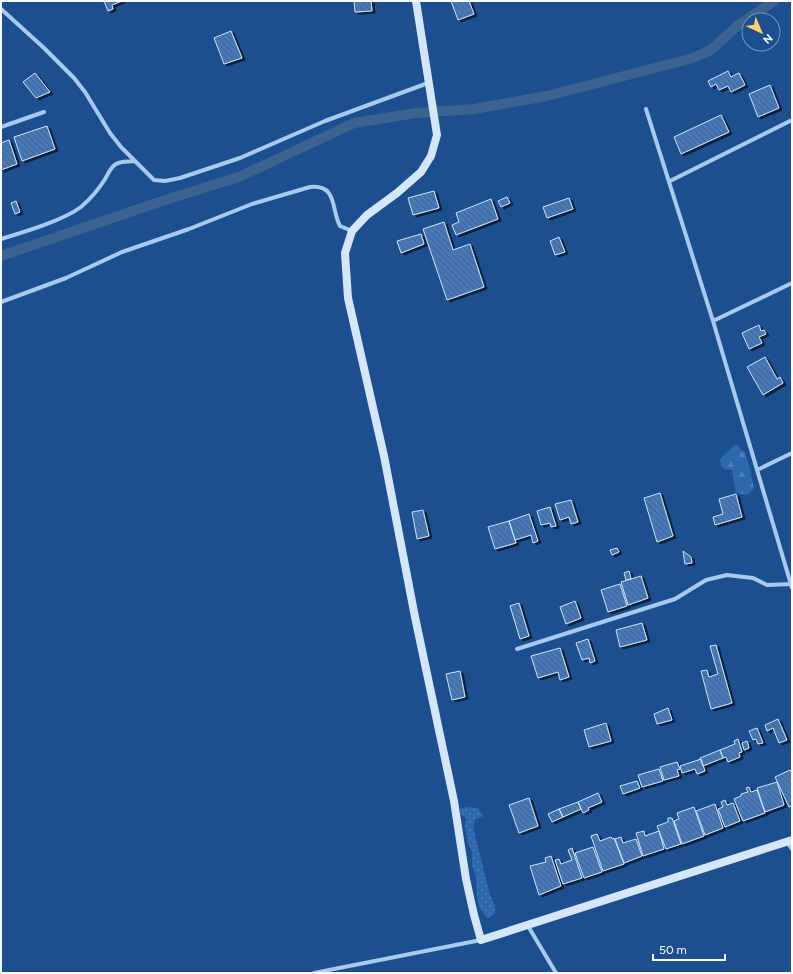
<svg xmlns="http://www.w3.org/2000/svg" width="793" height="974" viewBox="0 0 793 974" font-family="Figtree,sans-serif">
<style>
.grass{fill:url(#grass-dots)}
.forest{fill:url(#forest-firs)}
.lines{fill:none;stroke-linecap:round;stroke-linejoin:round}
.canal{stroke:#3c6290;stroke-width:10}
.building{fill:url(#building-back-hatch);stroke:#cfe3fa;filter:url(#shadow)}
.street{stroke:#a9c9ee;stroke-width:4}
.secondary{stroke:#d6e6fa;stroke-width:8}
</style>
<defs>
<pattern id="grass-dots" width="8" height="8" patternUnits="userSpaceOnUse"><rect width="8" height="8" fill="#2e69ad"/><path d="M2 2h.1M6 6h.1" fill="none" stroke="#4d80b9" stroke-width="1.8" stroke-linecap="round"/></pattern>
<pattern id="forest-firs" width="22" height="20" patternUnits="userSpaceOnUse"><rect width="22" height="20" fill="#2e69ad"/><path d="M5 1l3.5 6h-7zM16 11l3.5 6h-7z" fill="#4d80b9"/></pattern>
<pattern id="building-back-hatch" width="6" height="6" patternUnits="userSpaceOnUse"><rect width="6" height="6" fill="#4478b7"/><path d="M-1 5l2 2M0 0l6 6M5-1l2 2" fill="none" stroke="#486282"/></pattern>
<filter id="shadow"><feDropShadow dx="3" dy="2" stdDeviation="0" flood-color="#0009"/></filter>
</defs>
<rect width="100%" height="100%" fill="#1b4f8f"/>
<path class="grass" d="M466 807 478 808 483 816 475 820 473 827 490 895 495 905V913L488 919 480 909 477 896 476 878 472 864V852L468 844 465 826 466 818 461 814 460 809Z"/>
<path class="forest" d="M735 445 738 446 741 450 745 452 749 466 754 488 748 495 736 493 732 470H726L721 466 720 459C726 454 729 449 735 445Z"/>
<g class="lines">
<path class="canal" d="M1 256 165 200 239 177 354 123 416 113 474 109 547 96 693 58 711 50 737 26 774 1"/>
</g>
<path class="building" d="M104 1H122L112 5 113 9 108 11Z
M354 1H371L372 11 355 12Z
M451 1H469L474 14 458 20Z
M231 31 242 58 224 64 214 38Z
M728 71 731 77 739 73 745 85 731 92 728 86 719 90 716 84 711 87 708 81Z
M35 73 50 92 36 98 23 82Z
M770 85 779 108 758 117 749 94Z
M721 115 729 132 681 154 674 137Z
M47 126 55 149 22 161 14 137Z
M9 140 17 164 1 170V143Z
M434 191 439 208 413 215 408 198Z
M507 197 510 203 501 207 498 201Z
M569 198 573 209 547 218 543 207Z
M491 199 498 219 456 235 452 225 459 222 456 213Z
M16 201 20 212 15 214 11 203Z
M444 222 453 250 470 244 484 287 447 300 423 229Z
M421 234 424 244 401 253 397 241Z
M559 237 565 252 555 255 550 241Z
M759 325 761 331 764 330 766 334 759 337 762 343 749 349 742 333Z
M765 357 777 379 780 377 783 383 763 395 747 367Z
M660 493 673 536 657 542 644 498Z
M736 494 742 517 715 525 713 517 723 514 719 499Z
M571 500 578 522 571 524 569 517 560 520 555 504Z
M550 507 556 526 551 527 550 523 541 525 537 511Z
M423 510 429 536 417 539 412 512Z
M529 514 538 541 533 543 531 535 515 540 509 521Z
M509 521 516 543 495 549 488 527Z
M617 548 619 552 612 555 610 550Z
M683 551 691 557 692 563 685 564Z
M629 571 631 579 626 580 624 573Z
M641 576 648 598 628 605 621 582Z
M620 584 627 606 608 612 601 590Z
M575 601 581 618 566 624 560 607Z
M519 603 529 636 520 639 510 606Z
M642 623 647 640 620 647 616 630Z
M588 639 595 661 590 663 589 658 582 660 576 643Z
M716 645 732 703 711 709 701 671 707 670 709 677 718 674 710 646Z
M560 648 569 677 560 680 558 672 538 678 531 656Z
M460 671 465 697 452 700 446 674Z
M668 708 672 720 657 724 654 714Z
M778 719 787 740 779 743 773 728 767 731 765 725Z
M606 723 611 741 589 747 584 730Z
M757 728 763 743 758 744 756 739 753 740 749 731Z
M738 739 742 752 739 753 740 757 728 762 726 757 723 758 720 750 735 744 734 741Z
M747 741 749 748 744 750 742 743Z
M720 750 723 758 703 766 700 758Z
M701 759 705 771 697 774 695 769 682 773 680 766Z
M677 762 680 769 677 770 679 776 664 780 660 767Z
M659 769 663 781 642 787 638 775Z
M790 770 792 774V806L789 807 775 777Z
M637 781 640 788 623 794 620 786Z
M777 782 784 805 765 812 757 788Z
M749 787 751 792 757 790 765 813 743 821 734 799 741 796V794L748 792 746 788Z
M598 793 602 802 588 808 589 810 583 813 578 802Z
M529 798 538 826 519 833 509 805Z
M725 800 727 805 733 803 740 821 725 827 718 809 723 807 721 802Z
M578 802 581 809 563 817 559 809Z
M715 804 723 828 705 835 696 811Z
M694 807 704 836 682 844 674 821 679 819 677 813Z
M559 809 563 817 552 822 548 814Z
M668 818H672L681 844 666 849 657 826 668 822Z
M644 831 645 836 659 831 664 849 643 856 636 833Z
M597 834 600 841 611 837 612 839 614 838 624 864 603 871 591 836Z
M621 837 623 843 636 839 642 856 624 863 615 839Z
M593 847 602 872 584 878 575 853Z
M572 848 582 878 563 884 555 860 559 859 561 864 572 860 568 850Z
M551 856 561 886 539 895 530 866 546 862 545 858Z"/>
<g class="lines">
<path class="street" d="M1 9 44 48 74 78 85 92 110 133 121 147 154 180 165 181 180 178 240 158 325 121 428 83
M646 109 713 321 792 588
M1 127 44 112
M670 181 792 120
M1 239C24 232 62 221 81 207 89 200 98 190 103 182 108 176 109 168 116 164 121 161 128 162 134 161
M1 302 66 278 122 252 189 229 252 204 310 187C338 184 331 210 340 226L352 231
M713 321 792 283
M757 470 792 453
M517 649 675 599 706 580 727 575 753 578 767 585 792 584
M787 842 792 849
M528 926 556 973
M314 973 481 940"/>
<path class="secondary" d="M416 1 437 135 431 156 421 172 397 193 367 215 352 231 345 253 348 298 384 456 415 617 454 801 466 879 474 915 481 940 792 840"/>
</g>
<rect width="793" height="974" fill="none" stroke="#ffffff" stroke-width="4"/>
<g transform="translate(761 32) rotate(136)"><circle r="19" fill="#1b4f8f" stroke="#7695bc"/>
<path d="M0-3L7 15L0 10L-7 15Z" fill="#ffd166"/>
<text y="-6" font-size="11" font-weight="bold" text-anchor="middle" fill="#ffffff">N</text>
</g>
<path d="M653 954v6h72v-6" fill="none" stroke="#ffffff" stroke-width="2"/>
<text x="659" y="954" font-size="12" fill="#ffffff" stroke="#1b4f8f" stroke-width="3" paint-order="stroke">50 m</text>
</svg>
